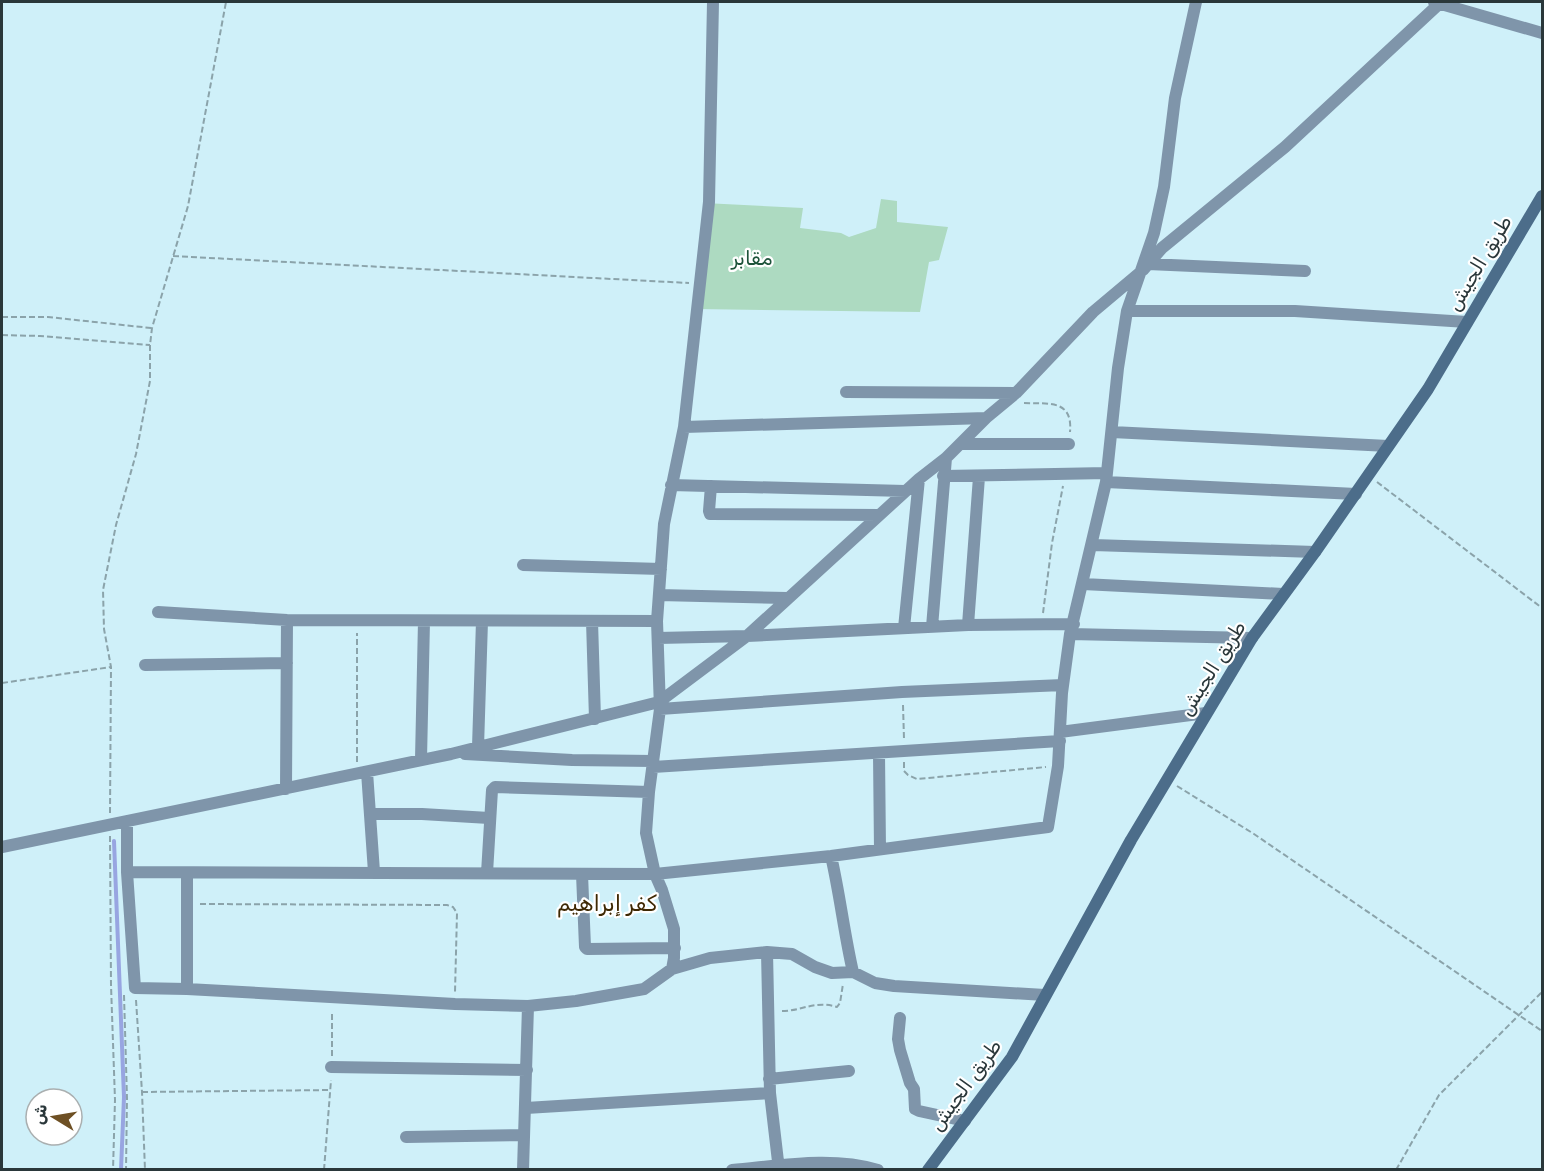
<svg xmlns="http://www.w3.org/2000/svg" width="1544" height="1171" viewBox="0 0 1544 1171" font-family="Rubik,'Noto Naskh Arabic',sans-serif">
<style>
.green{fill:#addac1}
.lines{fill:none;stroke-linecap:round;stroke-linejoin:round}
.stream{stroke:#98a5e1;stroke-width:4}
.path{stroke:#8ba3aa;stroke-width:2;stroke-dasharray:6 3;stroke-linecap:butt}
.minor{stroke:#7f95aa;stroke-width:12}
.secondary{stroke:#4c6d8a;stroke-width:12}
.labels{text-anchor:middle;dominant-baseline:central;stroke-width:4.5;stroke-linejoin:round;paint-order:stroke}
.park-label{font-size:20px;fill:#1d533a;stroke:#fff}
.street-label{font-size:20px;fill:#2a373a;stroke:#fff}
.quarter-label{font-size:22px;fill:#3e2803;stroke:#fff}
</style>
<rect width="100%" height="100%" fill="#cff0f9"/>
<path class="green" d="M881 199 897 201V222L948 227 939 260 929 262 920 312 695 309 704 203 803 208 800 228 841 233 849 237 876 228Z"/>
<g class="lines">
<path class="stream" d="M114 841 124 1097 121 1170"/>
<path class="path" d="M173 256 689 283
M2 317H48L151 328
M2 335 40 336 150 345
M1024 403C1048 404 1073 399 1070 432
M1377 482 1542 608
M1043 613 1052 543 1063 486
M2 683 111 667
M903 705 904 739
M357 762V633
M904 762V771L908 775 917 779 1046 767
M1177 786 1254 834 1542 1031
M110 813 111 667 104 629 103 590 116 525 136 454 150 381V345L152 328 188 206 226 2
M110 836 111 985 115 1100 113 1170
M200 904 447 905 453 907 457 913 455 992
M124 995 127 1098 126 1170
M136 1000 142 1092 145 1170
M782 1011C802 1011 815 1000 837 1007L840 1003 843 984
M332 1056V1011
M142 1092 331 1090
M324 1170 331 1080
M1396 1170 1439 1095 1542 992"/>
<path class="minor" d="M1434 2 1542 33
M1148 264 1305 271
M1127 311H1295L1467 322
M846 392 1016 393
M684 427 986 418
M1112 432 1388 446
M960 444H1069
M943 476 1107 473
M1106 482 1356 494
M671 485 905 491
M711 486 709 511 710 514 879 515
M1093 545 1315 552
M523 565 661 569
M1083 584 1283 594
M659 595 787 598
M158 612 287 620 657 621
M592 621 595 719
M968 625 979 477
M932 627 946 458
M904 628 919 479
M1070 634 1252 638
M658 638 747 636 968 625 1074 624
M145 665 287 663
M660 709 902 692 1063 685
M1060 732 1206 713
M478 747 482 621
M465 754 572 760 653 761
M879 754 880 849
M421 759 424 621
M653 767 1060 741
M367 772 374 872
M286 789 287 620
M370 814H422L489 818
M127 821V872L135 988 187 989 455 1004 528 1006 576 1001 644 989 672 969 710 958 767 952 792 954 815 967 832 973 853 972
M2 847 451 754 659 702 747 636 919 479 946 458 986 418 1016 393 1093 312 1143 270 1162 248 1285 147 1440 3
M831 856C840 895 844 933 853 972L875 983 894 986 1045 995
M127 872 655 874 831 856 1048 827 1058 766 1062 693 1070 634 1106 482 1118 368 1127 311 1154 233 1164 187 1175 98 1196 2
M487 873 492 790 495 787 649 792
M582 874 585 947 587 949 675 948
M767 952 770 1093 779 1170
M672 969 674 958V929L662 890 655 874 646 833 649 792 660 709 657 621 664 524 684 427 709 202 713 2
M187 989V873
M900 1018 898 1039 900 1050 910 1083 914 1089 915 1109 919 1111 965 1121
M331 1067 527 1070
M769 1079 849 1071
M526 1108 770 1093
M406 1137 524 1135
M523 1170 528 1006
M732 1170C779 1166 831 1156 878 1170"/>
<path class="secondary" d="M928 1170 1012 1057 1131 840 1252 638 1315 552 1428 389 1542 196"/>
</g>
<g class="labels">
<g class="park-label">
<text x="752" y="258">مقابر</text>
</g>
<g class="street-label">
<text transform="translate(1479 263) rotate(-59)">طريق الجيش</text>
<text transform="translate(1212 668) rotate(-58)">طريق الجيش</text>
<text transform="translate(965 1085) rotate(-54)">طريق الجيش</text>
</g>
<g class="quarter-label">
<text x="607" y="903">كفر إبراهيم</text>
</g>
</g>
<rect width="1544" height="1171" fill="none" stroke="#2a373a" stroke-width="6"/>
<g transform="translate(54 1117) rotate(281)"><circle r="28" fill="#ffffff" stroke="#aaafb0" stroke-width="1.5"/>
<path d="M0-4.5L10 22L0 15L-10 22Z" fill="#6e5024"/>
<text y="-9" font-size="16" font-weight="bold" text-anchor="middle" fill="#2a373a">ش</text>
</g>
</svg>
